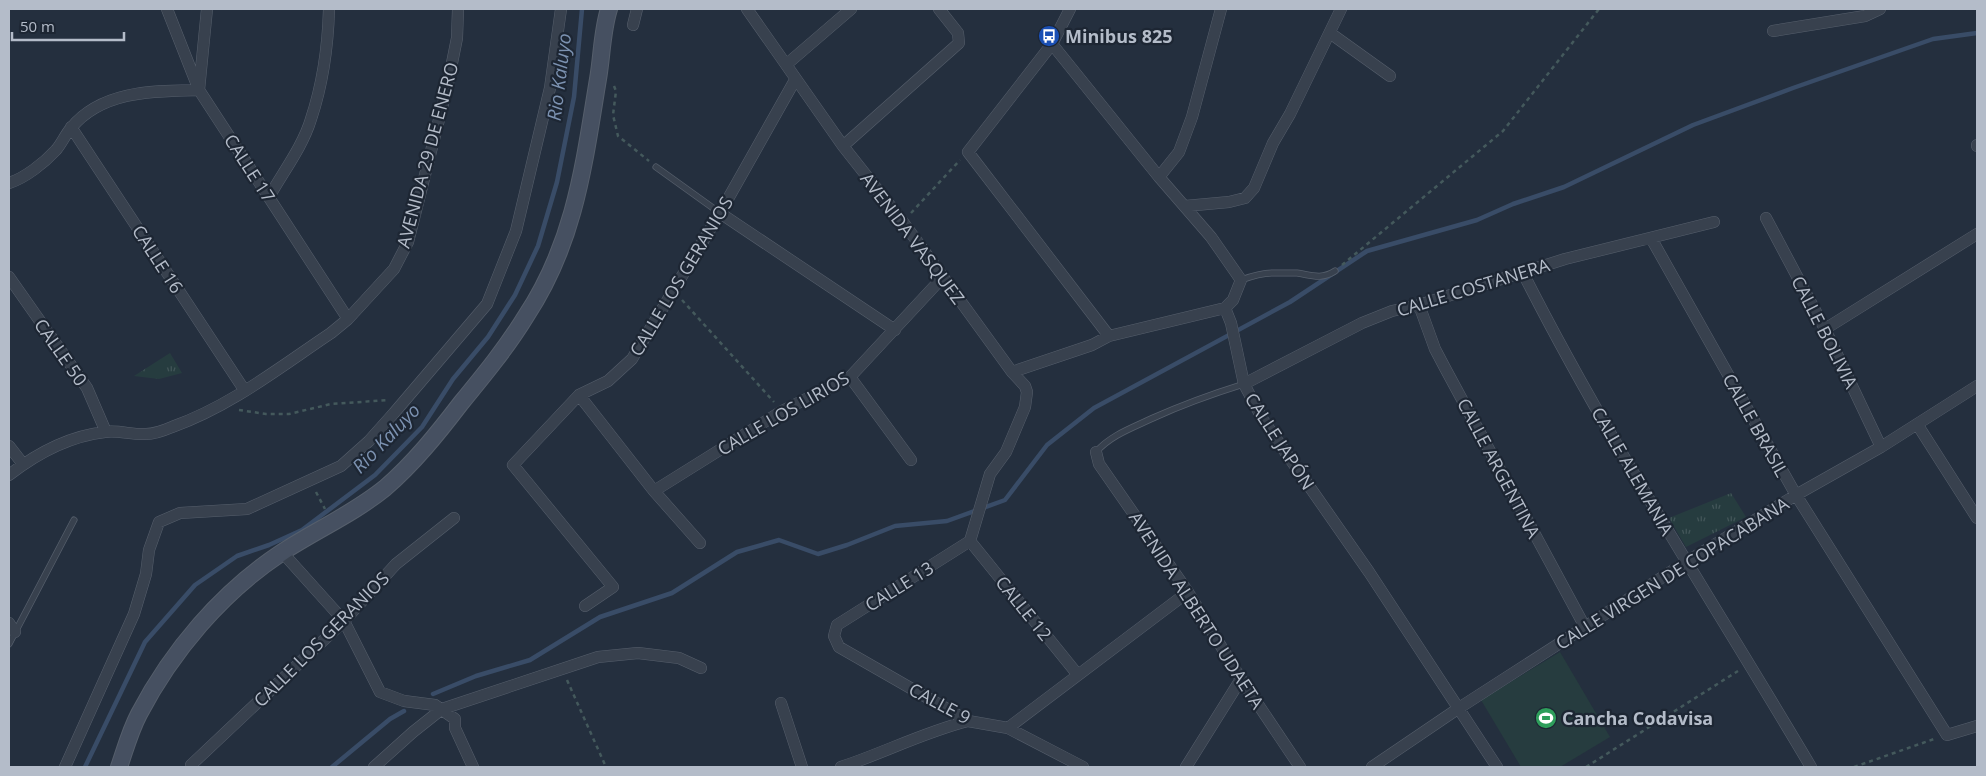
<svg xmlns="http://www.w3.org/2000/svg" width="1986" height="776" viewBox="0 0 1986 776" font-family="'Open Sans',sans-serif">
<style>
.grass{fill:#263c3f}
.park{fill:url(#park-tufts)}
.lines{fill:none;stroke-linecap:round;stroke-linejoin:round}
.stream{stroke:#394c67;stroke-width:4.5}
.lane-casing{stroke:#565f6c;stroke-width:7}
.street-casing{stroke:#565f6c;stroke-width:12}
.secondary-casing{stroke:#565f6c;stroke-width:18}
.path{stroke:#44595c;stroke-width:2.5;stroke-dasharray:4 4;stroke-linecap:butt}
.lane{stroke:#38414e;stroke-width:5.5}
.street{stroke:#38414e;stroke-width:11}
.secondary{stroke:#465061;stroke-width:16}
.labels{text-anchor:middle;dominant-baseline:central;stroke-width:4.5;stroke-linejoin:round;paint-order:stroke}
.poi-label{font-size:18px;font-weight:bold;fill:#b4bcc9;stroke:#1d2633;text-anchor:start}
.street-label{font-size:18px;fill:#b4bcc9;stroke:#1d2633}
.water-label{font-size:19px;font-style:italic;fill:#7c92b1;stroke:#1d2633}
</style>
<defs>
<pattern id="park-tufts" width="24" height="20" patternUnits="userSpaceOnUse" patternTransform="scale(1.25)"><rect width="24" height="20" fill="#263c3f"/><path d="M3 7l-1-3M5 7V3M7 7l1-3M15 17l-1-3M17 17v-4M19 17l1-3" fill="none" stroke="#435659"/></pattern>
</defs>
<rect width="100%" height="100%" fill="#242f3e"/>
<path class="grass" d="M1560 652 1610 737 1560 767H1521L1481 700Z"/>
<path class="park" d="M170 353 182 373 159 379 134 376Z
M1731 493 1746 517 1686 547 1669 518Z"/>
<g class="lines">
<path class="stream" d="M433 694 476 676 530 660 600 617 672 593 737 552 779 540 818 554 847 545 895 526 947 521 1005 500 1047 445 1094 408 1290 302 1367 251 1477 220 1513 204 1564 187 1693 125 1793 88 1933 39 1977 33
M85 767 145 642 195 585 237 556 269 545 302 530 375 475 422 427 453 379 488 337 515 295 538 246 557 182 574 97 582 9
M332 767 390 719 404 711"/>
<g class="lane-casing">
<path id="lane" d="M656 167 720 213
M1241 280C1252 276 1262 273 1273 273 1280 273 1289 273 1297 273 1311 275 1321 280 1335 271
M1096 452C1111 435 1132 428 1153 418 1184 404 1212 394 1244 384
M9 644 74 520"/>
</g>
<g class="street-casing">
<path id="street" d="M167 9 199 90 348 319
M747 9 843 146 903 222 1012 372 1025 386 1027 392 1025 407 1006 452 990 474 970 541
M1070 9 1052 44 968 152 1109 336
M633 25 637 9
M1773 31 1865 16 1880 9
M1330 33 1390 76
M1052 44 1159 177 1211 237 1241 280 1233 300 1225 308 1231 323 1244 384 1263 420 1369 572 1497 767
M787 64 851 9
M71 127 245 391
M1977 145V146
M843 146 959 43 958 33 939 9
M1159 177 1179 152 1192 117 1221 9
M9 183C25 178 44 163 56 150 62 143 65 135 71 128 102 90 155 91 199 90L207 9
M269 197C283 172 303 146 311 119 323 83 328 46 329 9
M1185 206 1229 202 1245 198 1254 188 1273 143 1290 114 1341 9
M720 213 895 330
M1766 218 1825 329 1881 447
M1651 238 1796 495 1947 735 1977 726
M1523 273C1609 443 1714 603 1811 767
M9 277 87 388 106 432
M1419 305 1435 349 1445 368 1585 627
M1825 329 1977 234
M1012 372 1092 345 1109 336 1225 308
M850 377 911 460
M1244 384 1362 323 1392 311 1419 305 1565 259 1714 222
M579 395 654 491 700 543
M1917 424 1977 518
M9 446 23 464
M1096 452 1099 464 1188 592 1241 679 1300 767
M9 475C36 454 70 436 105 432 118 430 133 435 146 434 154 434 165 430 172 427 231 406 280 367 331 333L348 319 394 269 408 242 447 88 457 38 458 9
M654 491 782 411 850 377 942 278
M970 541 837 625 834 636 839 647 968 721 1008 728 1083 767
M970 541 1078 675
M282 552 344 621 380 692 404 701 435 705 455 719V728L473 767
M585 606 613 587 513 465 579 395 608 381 632 359 720 213 795 80
M9 623 15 632
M781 703 802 767
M1008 728 1188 592
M191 765 344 621 396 564 454 518
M65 767 134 614 146 574 149 550 159 522 180 513 247 509 341 466 369 441 394 413 487 304 516 231 550 88 561 9
M374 767 413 732 442 709 598 657 638 653 679 658 701 668
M841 767C884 753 924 732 968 721
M1186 767 1241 679
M1372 767 1459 708 1686 562 1796 495 1881 447 1977 386"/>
</g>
<g class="secondary-casing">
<path id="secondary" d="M119 767C125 750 130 731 139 714 172 651 221 593 281 553 316 530 353 514 385 488 414 463 438 433 461 403 484 375 507 347 526 316 575 242 584 164 598 79 602 56 602 31 609 9"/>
</g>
<path class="path" d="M614 86 616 91 613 115 618 136 649 161
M911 213 960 160
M1342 265 1503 131 1599 9
M682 300 774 402
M239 410 266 414H289L331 404 389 400
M316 492 325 509
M567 680 606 767
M1586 767 1738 671
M1854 767 1934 739"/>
<use href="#lane" class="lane"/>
<use href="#street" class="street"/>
<use href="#secondary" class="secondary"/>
</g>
<defs>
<g id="bus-disc" transform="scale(1.125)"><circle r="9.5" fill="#1a4fb4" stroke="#1d2633"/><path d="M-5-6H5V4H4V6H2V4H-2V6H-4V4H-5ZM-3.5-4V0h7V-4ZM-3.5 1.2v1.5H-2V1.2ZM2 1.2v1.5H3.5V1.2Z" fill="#fff"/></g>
<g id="stadium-disc" transform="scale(1.125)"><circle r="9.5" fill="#2e9e5b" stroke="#1d2633"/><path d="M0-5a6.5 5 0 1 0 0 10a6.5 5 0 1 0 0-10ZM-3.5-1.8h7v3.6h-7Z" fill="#fff"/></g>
</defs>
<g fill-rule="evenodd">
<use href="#bus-disc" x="1049" y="36"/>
<use href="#stadium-disc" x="1546" y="718"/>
</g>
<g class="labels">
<g class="poi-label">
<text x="1065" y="36">Minibus 825</text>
<text x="1562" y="718">Cancha Codavisa</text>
</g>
<g class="street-label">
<text transform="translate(427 155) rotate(-75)">AVENIDA 29 DE ENERO</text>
<text transform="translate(250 168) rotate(57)">CALLE 17</text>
<text transform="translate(913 238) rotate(53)">AVENIDA VASQUEZ</text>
<text transform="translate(158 259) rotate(57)">CALLE 16</text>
<text transform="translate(681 276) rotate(-59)">CALLE LOS GERANIOS</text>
<text transform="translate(1473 287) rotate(-17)">CALLE COSTANERA</text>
<text transform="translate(1825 332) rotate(63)">CALLE BOLIVIA</text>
<text transform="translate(61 352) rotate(55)">CALLE 50</text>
<text transform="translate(783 413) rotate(-30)">CALLE LOS LIRIOS</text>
<text transform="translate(1756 425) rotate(61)">CALLE BRASIL</text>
<text transform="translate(1280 441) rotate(57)">CALLE JAPÓN</text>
<text transform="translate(1499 468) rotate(62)">CALLE ARGENTINA</text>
<text transform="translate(1633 471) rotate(60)">CALLE ALEMANIA</text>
<text transform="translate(1672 573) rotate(-32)">CALLE VIRGEN DE COPACABANA</text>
<text transform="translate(899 586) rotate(-32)">CALLE 13</text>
<text transform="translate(1024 608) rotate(51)">CALLE 12</text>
<text transform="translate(1197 610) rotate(57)">AVENIDA ALBERTO UDAETA</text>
<text transform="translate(321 639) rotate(-45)">CALLE LOS GERANIOS</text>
<text transform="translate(940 703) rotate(28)">CALLE 9</text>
</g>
<g class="water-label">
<text transform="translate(559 77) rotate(-83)">Rio Kaluyo</text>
<text transform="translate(386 438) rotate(-46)">Rio Kaluyo</text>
</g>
</g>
<rect width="1986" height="776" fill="none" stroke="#b4bcc9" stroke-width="20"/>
<path d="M12 32v8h112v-8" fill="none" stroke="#b4bcc9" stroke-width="2.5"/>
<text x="20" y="32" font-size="15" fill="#b4bcc9" stroke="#1d2633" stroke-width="4" paint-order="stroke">50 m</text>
</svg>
